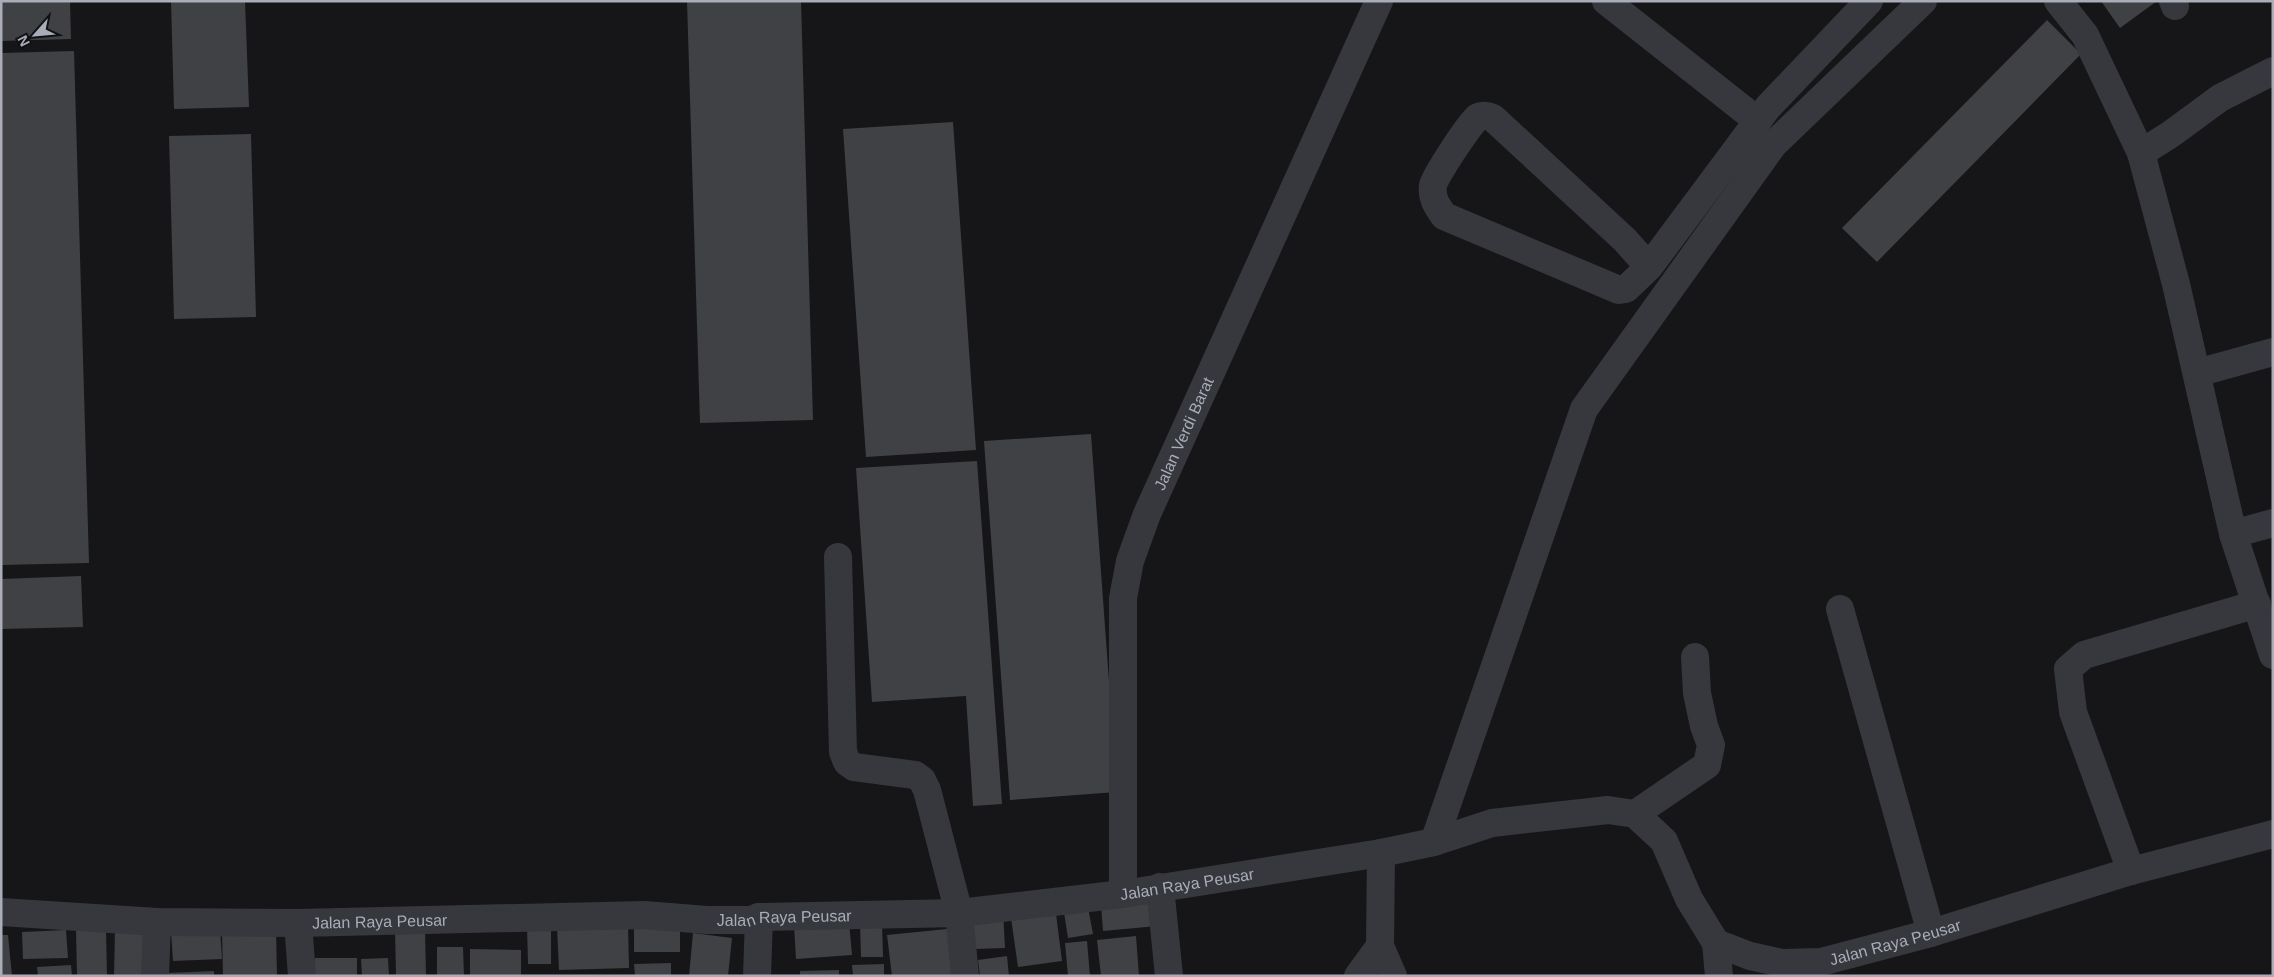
<svg xmlns="http://www.w3.org/2000/svg" width="2274" height="977" viewBox="0 0 2274 977" font-family="Arial,sans-serif">
<style>
.building{fill:#404145}
.lines{fill:none;stroke-linecap:round;stroke-linejoin:round}
.minor{stroke:#37383d;stroke-width:28}
.labels{text-anchor:middle;dominant-baseline:central;stroke-width:4;stroke-linejoin:round;paint-order:stroke}
.street-label{font-size:16px;fill:#a8adb8;stroke:#111113}
</style>
<rect width="100%" height="100%" fill="#161618"/>
<path class="building" d="M1 1H70L71 39 1 41Z
M171 1H245L249 107 174 109Z
M687 1H801L813 420 700 423Z
M2101 1H2157L2120 28Z
M2047 20 2081 54 1877 262 1842 228Z
M74 51 89 563 1 565V53Z
M953 122 976 450 866 457 843 129Z
M251 134 256 317 174 319 169 136Z
M1091 434 1117 792 1010 800 984 441Z
M977 461 1002 804 973 806 966 696 872 702 856 468Z
M81 576 83 627 1 629V579Z
M1155 900 1157 926 1103 931 1101 905Z
M1087 902 1093 934 1068 938 1063 906Z
M1055 906 1062 961 1018 967 1010 911Z
M1003 910 1005 948 974 949 972 911Z
M849 921 852 955 796 959 794 925Z
M882 922 883 957H861L860 923Z
M628 925 629 968 559 970 557 927Z
M680 925V952H634V926Z
M527 926H551V964H528Z
M425 928 426 976H396L395 929Z
M957 928 962 976H892L887 935Z
M115 929 147 931 145 976H114Z
M220 929 222 959 173 961 171 931Z
M276 929 277 976H223L222 930Z
M66 930 68 958 23 959 22 932Z
M76 930H106L107 976H77Z
M693 933 732 938 728 976H689Z
M1 935H8L12 976H1Z
M1136 936 1139 976H1101L1097 940Z
M1087 941 1090 976H1068L1065 943Z
M437 947H463L464 976H437Z
M470 949 521 950V976H470Z
M1007 956 1009 976H980L978 960Z
M315 958H357V976H315Z
M388 958 389 976H362L361 959Z
M671 963V976H635L634 964Z
M884 964V976H853L852 965Z
M71 965 72 976H38L37 967Z
M839 970V976H800V971Z
M214 971V976H167V973Z"/>
<g class="lines">
<g class="minor">
<path d="M1606 1 1758 121"/>
<path d="M2058 1 2085 35 2141 153 2176 284 2233 534 2273 655"/>
<path d="M2173 1 2175 6"/>
<path d="M2141 153 2171 134 2220 98 2273 71"/>
<path d="M1649 267 1625 240 1493 118C1488 116 1482 115 1478 117 1471 121 1434 178 1433 185 1431 198 1437 206 1444 216L1619 290 1626 289 1649 267 1768 107 1869 1"/>
<path d="M2197 373 2273 352"/>
<path d="M2233 534 2273 523"/>
<path d="M838 557 843 752 847 762 854 767 915 775 922 780 927 790 959 913 965 976"/>
<path d="M1840 609 1931 933"/>
<path d="M1635 814 1707 765 1711 745 1704 726 1697 693 1695 657"/>
<path d="M1434 842 1584 409 1773 145 1923 1"/>
<path d="M1381 853 1380 946 1393 976"/>
<path d="M2131 871 2073 712 2068 669 2084 655 2257 604"/>
<path d="M1160 887 1169 976"/>
<path id="s1" d="M1123 894V598L1130 561 1147 514 1379 1"/>
<path id="s2" d="M1 912 157 922 298 923 644 915 707 920H750L759 917 959 913 1123 894 1381 853 1434 842 1492 823 1608 810 1635 814 1664 841 1689 899 1716 943 1750 956 1782 963 1821 962 1931 933 2131 871 2273 834"/>
<path d="M298 923 302 976"/>
<path d="M1716 943 1719 976"/>
<path d="M155 976 157 922"/>
<path d="M757 976 759 917"/>
<path d="M1358 976 1380 946"/>
</g>
</g>
<g class="labels">
<g class="street-label">
<text stroke="none"><textPath href="#s1" startOffset="472">Jalan Verdi Barat</textPath></text>
<text stroke="none"><textPath href="#s2" startOffset="1189">Jalan Raya Peusar</textPath></text>
<text stroke="none"><textPath href="#s2" startOffset="784">Jalan Raya Peusar</textPath></text>
<text stroke="none"><textPath href="#s2" startOffset="379">Jalan Raya Peusar</textPath></text>
<text stroke="none"><textPath href="#s2" startOffset="1984">Jalan Raya Peusar</textPath></text>
</g>
</g>
<rect width="2274" height="977" fill="none" stroke="#a8adb8" stroke-width="5"/>
<g transform="translate(35 35) rotate(243)" stroke="#111113" stroke-width="4" paint-order="stroke">
<path d="M0-4L9 19L0 12L-9 19Z" fill="#a8adb8"/>
<text y="-8" font-size="14" font-weight="bold" text-anchor="middle" fill="#a8adb8">N</text>
</g>
</svg>
